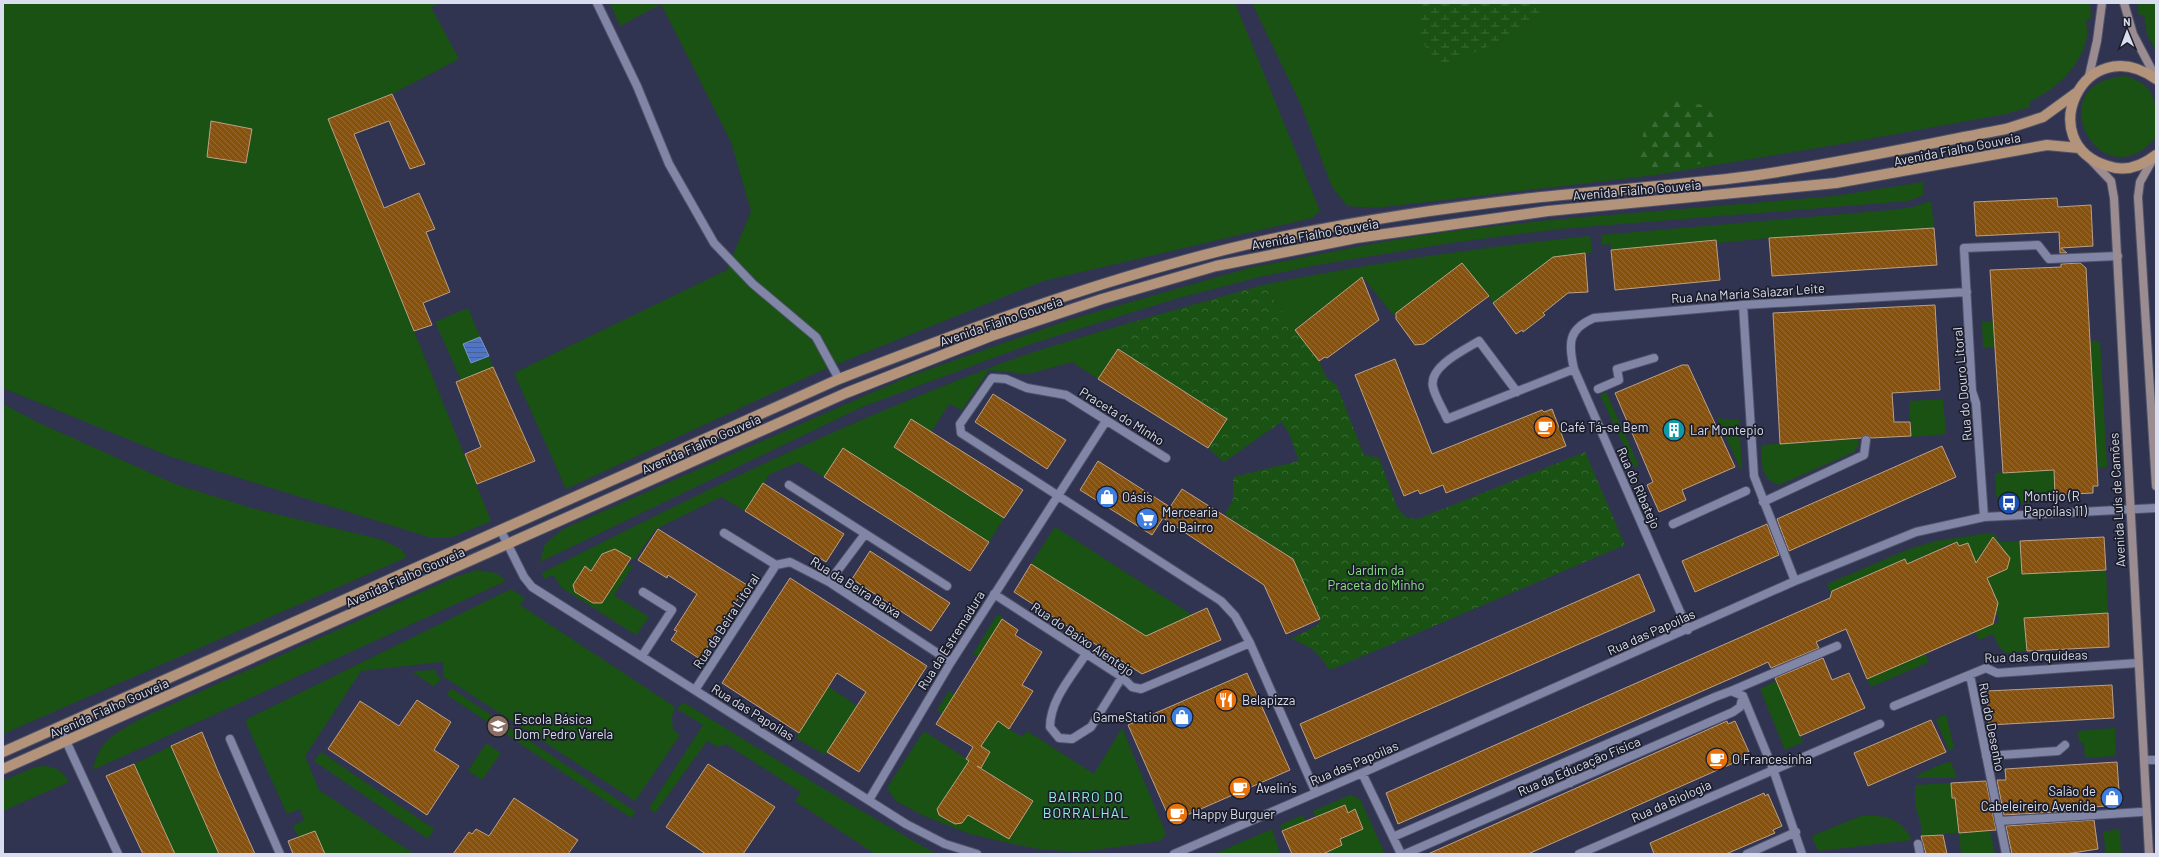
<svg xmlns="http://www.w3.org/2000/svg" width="2159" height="857" viewBox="0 0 2159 857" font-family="Barlow,sans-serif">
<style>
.green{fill:#195213}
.forest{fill:url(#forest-firs)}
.wetland{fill:url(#wetland-marsh)}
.park{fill:url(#park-crowns)}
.water{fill:url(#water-rules);stroke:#7895d1}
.building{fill:url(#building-back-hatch);stroke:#bca086}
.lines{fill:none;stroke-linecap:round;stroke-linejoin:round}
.lane-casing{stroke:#4f5269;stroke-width:10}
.street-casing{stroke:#4f5269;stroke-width:10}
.secondary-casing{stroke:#4f5269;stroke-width:10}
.primary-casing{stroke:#4f5269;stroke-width:12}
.lane{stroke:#8186a6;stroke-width:8}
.street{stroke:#8186a6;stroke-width:8}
.secondary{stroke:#9a8c90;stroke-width:8}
.primary{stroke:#b3937a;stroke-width:10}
.labels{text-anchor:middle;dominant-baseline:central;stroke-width:3.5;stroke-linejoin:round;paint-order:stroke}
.street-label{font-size:13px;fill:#d9ddee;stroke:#1b1d2a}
.poi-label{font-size:13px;fill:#d9ddee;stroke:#1b1d2a;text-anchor:start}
.park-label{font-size:13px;fill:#8be581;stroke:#1b1d2a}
.neighbourhood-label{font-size:14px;letter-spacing:1px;fill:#8cf3e1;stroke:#1b1d2a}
</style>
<defs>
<pattern id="forest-firs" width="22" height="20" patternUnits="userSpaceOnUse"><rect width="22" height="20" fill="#195213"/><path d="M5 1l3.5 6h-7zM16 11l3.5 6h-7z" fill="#3a6a36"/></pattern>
<pattern id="wetland-marsh" width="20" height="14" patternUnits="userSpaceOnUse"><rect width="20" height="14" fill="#195213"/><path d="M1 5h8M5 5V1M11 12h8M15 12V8" fill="none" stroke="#3a6a36"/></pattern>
<pattern id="park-crowns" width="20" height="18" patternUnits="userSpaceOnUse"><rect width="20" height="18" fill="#195213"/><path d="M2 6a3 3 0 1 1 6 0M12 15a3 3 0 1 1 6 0" fill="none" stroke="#3a6a36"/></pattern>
<pattern id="water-rules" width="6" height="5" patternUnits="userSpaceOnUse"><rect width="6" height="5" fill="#4f76c5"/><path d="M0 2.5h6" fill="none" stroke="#496193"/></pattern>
<pattern id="building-back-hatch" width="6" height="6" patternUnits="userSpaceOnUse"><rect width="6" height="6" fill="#87520d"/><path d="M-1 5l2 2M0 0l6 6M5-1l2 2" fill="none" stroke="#976a31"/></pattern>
</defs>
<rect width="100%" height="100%" fill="#313450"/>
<path class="green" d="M3 3H440L431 7 459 59 392 94 328 119 491 521 450 538H432L169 456 3 388Z
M610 3H1235L1320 211 1312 218 1043 281 820 371 566 489 514 373 727 270 751 211 731 142 661 4 620 26Z
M1252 3H2090L2091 19H2086C2086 24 2088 32 2087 37 2080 68 2056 89 2029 102L2030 107 2006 114 1841 144 1656 175 1375 208 1347 206 1332 187 1301 105Z
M2137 3H2156V51L2147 34 2144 15H2139Z
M2125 76C2159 86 2156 104 2156 137 2101 204 2036 82 2125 76Z
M1923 182V195L1908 201 1559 229 1457 242 1317 265 1259 277 1175 299 1031 344 862 407 540 562 545 544 563 529 910 376 1072 319 1249 268 1382 242 1445 232 1550 220 1835 196Z
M1931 201 1934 228 1769 238 1717 243 1716 240 1611 250V244L1602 245 1601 235 1891 210 1913 207Z
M1590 236 1592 253H1585L1527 277 1493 303 1488 295 1428 290 1393 315 1363 277 1295 329 1263 285C1372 263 1480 247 1590 236Z
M468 308 480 337 463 344 471 363 489 356 493 367 461 380 435 322Z
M1136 321 1098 379 1072 362 1028 374 989 370 962 410 949 404 931 432 911 419 894 447 1004 518 989 542 843 449 824 477 799 462 770 474 745 511 721 497 656 529 634 560 615 549 609 551 610 556 598 560 591 571 585 567 573 585C576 596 590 603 602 603L625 566H633L614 595 649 617 636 635 562 588 553 575 544 579 542 573C690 497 841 424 997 365 1042 348 1089 335 1136 321Z
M1982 322H1993L1995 347 1983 348Z
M2087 341H2100L2107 467 2093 468 2097 459 2095 453 2097 451 2096 444 2094 442 2095 419 2092 417Z
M1606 392 1639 466 1634 467 1600 395Z
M1943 399 1946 434 1911 437 1909 401Z
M3 404 39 423 175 484 251 508 383 540 402 550 407 557 3 734Z
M1720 417 1721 419 1739 420 1742 472 1717 418Z
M1858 439 1859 444 1854 452 1779 485C1760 479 1762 463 1761 445Z
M2054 470 2055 495 2049 501 2003 504 1996 495 1995 473Z
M1055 527 1192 615 1146 636 1031 564Z
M1989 533 1997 536V542L2020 541 2022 574 2106 570 2108 613 2025 618 2027 651 2006 653 1999 647 1993 634 1979 640 1971 623 1982 629 1998 622 1999 619 1994 608 1997 607 1998 602 1992 589 1971 598 1966 586 1999 572 1997 542 1995 539 1991 540V547L1980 553 1985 564 1978 567 1968 543 1959 546 1956 542 1940 548 1933 559 1930 553 1907 564 1905 559 1889 566 1888 569 1880 570 1863 577 1862 580 1832 591 1831 593 1827 584 1909 549 1935 541Z
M477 570 496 573 506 581 93 770C98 740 119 731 144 717L455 577Z
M511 589 525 598 520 605 675 707 672 717 673 730 680 735 635 801 444 677 443 663 441 662 361 671 305 756 319 790 414 854H325L315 831 298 837 293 826 304 820 300 809 287 814 246 723 247 719Z
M997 615 1003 617 982 651 1008 667 1005 674 973 654Z
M1925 653 1929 662 1871 687 1865 674 1879 673 1897 666 1899 662Z
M436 670V674L441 678 434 687 414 673V671Z
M1776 681 1803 742 1785 750 1760 689Z
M828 686 857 706 825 755 796 738Z
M451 688 636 812 631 818 447 695Z
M949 691 1022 737 1027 731 1094 774 1122 728 1166 834 1160 841 1080 852 1039 849 1013 844 970 834 924 816 896 801 887 788 924 731 971 762 937 809 939 815 955 824 962 823 985 793 1009 839 1033 801 981 768 990 752 981 746 985 741 937 710Z
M683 702 824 789 936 854H875L795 801 801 792 726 744 718 747 707 741 655 813 649 808 703 725 677 709Z
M1946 714 1954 748 1949 751 1936 719Z
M2115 728 2116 756 2085 758 2084 743 2079 742 2078 731Z
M486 743 501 753 482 780 468 771Z
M171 746 219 854H175L134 764Z
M321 752 434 829 428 839 314 761Z
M1951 762 1957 778H1917L1916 776 1942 764Z
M44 766C56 767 63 771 69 782L3 811V781L35 767Z
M1951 783 1952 798 1984 797 1959 833 1990 831 1995 854H1961L1959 833 1921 836V825L1915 804V785Z
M1350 795 1360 799 1385 854H1331L1329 851 1342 845 1340 839 1363 829 1355 809 1348 813 1323 835 1313 811Z
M1303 815 1306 821 1282 831 1280 825Z
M1861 816C1885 815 1900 817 1912 840L1818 851 1812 836Z
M1272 829 1280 854H1214Z
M2117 829 2120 830 2121 854H2106L2103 832Z"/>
<path class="forest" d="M1667 100 1711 106 1720 136 1715 157C1693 169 1669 171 1644 170L1638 155 1645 127 1653 112Z"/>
<path class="wetland" d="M1423 3H1540L1543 15C1512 36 1479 53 1443 64 1419 46 1416 32 1423 3Z"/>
<path class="park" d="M1263 285 1319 361 1326 377 1337 386 1364 455 1379 458 1397 507 1407 518 1418 519 1585 452 1625 545 1330 670C1317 652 1312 646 1291 639L1318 625 1320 620 1293 559 1225 515 1233 499V477L1299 461 1289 433 1281 422 1224 462 1208 448 1227 419 1118 349 1136 321Z"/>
<path class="water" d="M480 337 489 356 471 363 463 344Z"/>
<path class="building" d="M392 94 425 164 410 169 389 121 354 134 384 208 419 193 435 229 426 232 450 292 423 303 432 325 414 331 328 119Z
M211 121 252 129 246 163 207 157Z
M2057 198 2058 207 2091 205 2093 246 2061 248 2067 253H2060L2059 232 1976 236 1974 202Z
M1934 228 1937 265 1772 276 1769 238Z
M1716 240 1720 280 1615 290 1611 250Z
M1585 253 1588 292 1568 293 1543 313 1545 315 1523 332 1522 330 1516 334 1493 303 1553 257Z
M1462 263 1489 296 1424 344 1415 345 1396 319V313Z
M2080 263 2086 268 2098 486H2093V493L2055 495 2054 470 2003 473 1990 270 2061 267V264Z
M1362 277 1379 320 1327 358 1325 357 1319 361 1295 330Z
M1935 305 1940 390 1892 393 1894 422H1910L1911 436 1871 438 1866 435 1861 438 1780 444 1773 313Z
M1118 349 1227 419 1208 448 1098 379Z
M1395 359 1432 454 1542 410 1544 412 1552 409 1566 446 1446 493 1443 485 1420 494 1418 490 1404 496 1355 375Z
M1682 365H1688L1735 467 1682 490 1686 500 1659 512 1647 485 1653 482 1615 393Z
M493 367 535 461 477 484 465 454 481 447 456 382Z
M993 394 1066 440 1047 469 975 422Z
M911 419 1023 490 1004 518 894 447Z
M1942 446 1956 477 1789 551 1777 519Z
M843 448 989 542 970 571 824 477Z
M1098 461 1170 507 1182 489 1293 559 1320 619 1286 634 1264 585 1163 518 1152 535 1080 490Z
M763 483 844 534 826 562 745 511Z
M1767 524 1779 555 1695 592 1682 561Z
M658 529 747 585 700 659 671 640 677 631 674 630 697 594 668 575 667 578 638 560Z
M1993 537 2010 558 2007 569 1987 578 1998 603 1993 624 1867 679 1846 629 1816 642 1819 648 1771 668 1768 662 1755 668 1398 824 1386 793 1830 598 1832 591 1905 559 1907 564 1957 542 1959 546 1968 543 1976 563Z
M2104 537 2106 570 2022 574 2020 541Z
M615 549 631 558 602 603H593L575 592 573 585 585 566 591 571 602 554Z
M870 551 950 603 931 631 852 579Z
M1031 564 1146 636 1207 608 1221 640 1142 674 1014 592Z
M1639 574 1655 611 1315 759 1300 724Z
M790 578 927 666 859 772 827 752 866 692 837 673 799 733 722 683Z
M2108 613 2109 647 2027 651 2024 618Z
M1002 619 1018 630 1015 635 1042 652 1022 685 1033 691 1009 729 998 721 981 746 990 752 981 768 977 766 1033 801 1009 839 968 815 962 823 955 824 939 815 937 809 969 761 966 759 973 747 936 724Z
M1823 658 1832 680 1849 673 1865 708 1800 736 1775 678Z
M1247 673 1290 770 1171 822 1128 725Z
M2112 685 2114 718 1989 725 1987 691Z
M417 700 451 722 434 750 459 766 427 815 328 749 360 701 399 726Z
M1931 720 1946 752 1868 786 1854 753Z
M1727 721 1728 724 1735 721 1749 752 1745 754 1747 757 1528 854H1428Z
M202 732 217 769 255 854H219L171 746Z
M2117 762 2120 805 2093 807V810L2004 815 1997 780H2006L2005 769Z
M134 764 153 806 175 854H143L106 776Z
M708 764 775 807 743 854H706L666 827Z
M1986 781 1996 830 1959 833 1955 798H1952L1951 783Z
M1764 793 1765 796 1768 794 1782 826 1773 830 1775 833 1726 854H1654L1650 843Z
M514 798 578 840 568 854H453L469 832 472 834 476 829 489 836Z
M1345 805 1348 813 1355 809 1363 829 1340 839 1342 845 1323 854H1292L1282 831Z
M2094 820 2098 849 2066 854H2012L2006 826Z
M315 831 325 854H293L288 841Z
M1943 835 1947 854H1926L1921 836Z"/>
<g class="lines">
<g class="lane-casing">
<path id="lane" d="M1598 389 1619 380 1617 369 1654 358
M1673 524 1746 491"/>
</g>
<g class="street-casing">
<path id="street" d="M597 3 637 86 669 164 714 243 753 284 816 337 839 379
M1743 305 1754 476 1795 581
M1574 369C1568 343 1568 329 1594 318L1743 305 1967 292
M1517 392 1479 341C1464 350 1428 367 1433 387 1435 397 1443 409 1447 419L1574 369 1688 630
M1166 458 1066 395 1027 388 1006 379 992 378 960 424 961 433 1221 601 1235 616 1250 643 1316 793
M789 485 947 586
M1763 502 1864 455 1866 440
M1984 517 1976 403 1972 391 1964 248 2038 245 2049 259 2118 256
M501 531 524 577 532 587 906 824 945 844 977 854
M724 533 776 565 790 562 829 582 951 662
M829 582 865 534
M994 594 1122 677 1132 687 1141 689 1250 643
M1086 654C1072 676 1050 700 1050 727L1059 738 1072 739 1091 727 1122 677
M642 656 672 610 643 592
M1970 675 2006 854
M695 690 776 565
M1731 691 1837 646
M1743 696 1773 769 1802 854
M1894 706 1986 668 1997 673 2138 663
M60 728 118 854
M230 739 280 854
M1986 756 2058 751 2065 745
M2144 760H2156
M1561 764C1569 769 1572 773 1570 783
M1362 773 1401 854
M869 800 951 662 1106 421
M1999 821 2141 812
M1393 837 1715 697 1731 691 1743 696 1740 707 1733 712 1405 854
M1918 844 1920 854
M1174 854 1362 773 1795 581 1916 532 1984 517 2156 508
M1579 854 1880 724
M1747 854 1796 832"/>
</g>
<g class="secondary-casing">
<path id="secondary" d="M2124 3 2133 34 2156 78
M2089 76 2097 41 2102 3
M2088 157 2111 181 2114 198 2149 854
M2154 157 2140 182 2138 197 2156 486"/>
</g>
<g class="primary-casing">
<path id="primary" d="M2156 79C2083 28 2032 144 2108 166 2125 172 2142 166 2156 155
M3 752 839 379C986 322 1136 266 1291 235 1374 218 1458 206 1541 197 1611 190 1681 185 1751 176 1836 164 1921 145 2006 129L2043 117 2076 93
M3 769 846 393 991 336 1102 299 1216 266 1356 238 1548 211 1836 183 2047 145 2079 148"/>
</g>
<use href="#lane" class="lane"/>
<use href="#street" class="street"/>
<use href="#secondary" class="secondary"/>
<use href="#primary" class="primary"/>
</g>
<defs>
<g id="cafe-disc" transform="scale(1.15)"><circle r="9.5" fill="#e8710a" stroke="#1b1d2a"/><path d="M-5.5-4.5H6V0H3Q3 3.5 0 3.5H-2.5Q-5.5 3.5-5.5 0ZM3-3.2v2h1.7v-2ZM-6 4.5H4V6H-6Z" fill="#fff"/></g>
<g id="building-disc" transform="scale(1.15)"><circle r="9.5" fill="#0f9aa8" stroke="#1b1d2a"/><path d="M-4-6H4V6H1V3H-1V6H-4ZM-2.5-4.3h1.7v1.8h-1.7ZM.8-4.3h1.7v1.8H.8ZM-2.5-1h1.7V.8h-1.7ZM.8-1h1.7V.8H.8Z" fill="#fff"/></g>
<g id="shop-disc" transform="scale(1.15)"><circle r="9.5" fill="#3f7fe0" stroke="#1b1d2a"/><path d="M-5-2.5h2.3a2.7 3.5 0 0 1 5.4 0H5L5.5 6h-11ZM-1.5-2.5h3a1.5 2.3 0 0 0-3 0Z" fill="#fff"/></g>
<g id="bus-disc" transform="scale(1.15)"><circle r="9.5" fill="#1a4fb4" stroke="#1b1d2a"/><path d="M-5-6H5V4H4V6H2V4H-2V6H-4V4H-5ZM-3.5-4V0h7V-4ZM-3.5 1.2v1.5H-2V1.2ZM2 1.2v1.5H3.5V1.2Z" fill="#fff"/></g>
<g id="supermarket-disc" transform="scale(1.15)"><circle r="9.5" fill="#3f7fe0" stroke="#1b1d2a"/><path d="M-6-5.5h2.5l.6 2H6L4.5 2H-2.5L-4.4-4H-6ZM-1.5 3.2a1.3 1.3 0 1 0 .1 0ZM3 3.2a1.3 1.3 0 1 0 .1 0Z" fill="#fff"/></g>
<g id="restaurant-disc" transform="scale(1.15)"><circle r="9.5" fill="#e8710a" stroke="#1b1d2a"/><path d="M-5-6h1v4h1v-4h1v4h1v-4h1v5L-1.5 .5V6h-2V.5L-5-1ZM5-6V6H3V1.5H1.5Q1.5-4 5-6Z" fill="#fff"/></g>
<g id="school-disc" transform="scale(1.15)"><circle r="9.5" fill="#8d6e63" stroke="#1b1d2a"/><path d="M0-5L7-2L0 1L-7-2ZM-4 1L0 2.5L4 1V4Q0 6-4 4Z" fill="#fff"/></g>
</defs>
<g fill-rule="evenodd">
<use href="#cafe-disc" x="1545" y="427"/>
<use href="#building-disc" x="1674" y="430"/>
<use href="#shop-disc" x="1107" y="497"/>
<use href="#bus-disc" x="2009" y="503"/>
<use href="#supermarket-disc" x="1147" y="519"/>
<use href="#restaurant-disc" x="1226" y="700"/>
<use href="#shop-disc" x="1182" y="717"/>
<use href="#school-disc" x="498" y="726"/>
<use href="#cafe-disc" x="1717" y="759"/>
<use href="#cafe-disc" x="1240" y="788"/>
<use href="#shop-disc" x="2112" y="798"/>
<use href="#cafe-disc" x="1177" y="814"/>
</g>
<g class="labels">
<g class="street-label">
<text transform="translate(1957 149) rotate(-11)">Avenida Fialho Gouveia</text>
<text transform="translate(1637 190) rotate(-5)">Avenida Fialho Gouveia</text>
<text transform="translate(1315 234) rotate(-10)">Avenida Fialho Gouveia</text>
<text transform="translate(1748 293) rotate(-4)">Rua Ana Maria Salazar Leite</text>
<text transform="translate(1001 321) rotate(-19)">Avenida Fialho Gouveia</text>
<text transform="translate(1962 384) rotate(-95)">Rua do Douro Litoral</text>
<text transform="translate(1122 416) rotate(32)">Praceta do Minho</text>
<text transform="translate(701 444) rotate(-24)">Avenida Fialho Gouveia</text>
<text transform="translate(1639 488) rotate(66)">Rua do Ribatejo</text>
<text transform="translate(2117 500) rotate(-93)">Avenida Luís de Camões</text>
<text transform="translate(405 577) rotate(-24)">Avenida Fialho Gouveia</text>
<text transform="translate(856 587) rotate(32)">Rua da Beira Baixa</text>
<text transform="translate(726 621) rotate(-57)">Rua da Beira Litoral</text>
<text transform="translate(1651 632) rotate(-24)">Rua das Papoilas</text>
<text transform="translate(1083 639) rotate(34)">Rua do Baixo Alentejo</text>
<text transform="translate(951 640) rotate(-58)">Rua da Estremadura</text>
<text transform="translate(2036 656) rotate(-2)">Rua das Orquídeas</text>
<text transform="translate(109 708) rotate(-24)">Avenida Fialho Gouveia</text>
<text transform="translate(753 712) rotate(32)">Rua das Papoilas</text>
<text transform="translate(1992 727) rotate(79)">Rua do Desenho</text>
<text transform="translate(1354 763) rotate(-23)">Rua das Papoilas</text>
<text transform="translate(1579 766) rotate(-23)">Rua da Educação Física</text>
<text transform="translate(1671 801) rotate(-24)">Rua da Biologia</text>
</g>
<g class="poi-label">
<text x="1560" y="427">Café Tá-se Bem</text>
<text x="1690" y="430">Lar Montepio</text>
<text x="2024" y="496">Montijo (R<tspan x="2024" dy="15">Papoilas 11)</tspan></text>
<text x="1122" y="497">Oásis</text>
<text x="1162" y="512">Mercearia<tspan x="1162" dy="15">do Bairro</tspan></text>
<text x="1242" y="700">Belapizza</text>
<text x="1166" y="717" text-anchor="end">GameStation</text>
<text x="514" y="719">Escola Básica<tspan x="514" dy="15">Dom Pedro Varela</tspan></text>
<text x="1732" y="759">O Francesinha</text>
<text x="1256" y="788">Avelin's</text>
<text x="2096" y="791" text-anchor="end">Salão de<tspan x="2096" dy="15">Cabeleireiro Avenida</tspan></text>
<text x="1192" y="814">Happy Burguer</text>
</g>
<g class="park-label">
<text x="1376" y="570">Jardim da<tspan x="1376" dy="15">Praceta do Minho</tspan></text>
</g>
<g class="neighbourhood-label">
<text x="1086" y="796">BAIRRO DO<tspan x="1086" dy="16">BORRALHAL</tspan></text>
</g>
</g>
<rect width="2159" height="857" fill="none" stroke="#d9ddee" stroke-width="8"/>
<g transform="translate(2127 32) rotate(359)" stroke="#1b1d2a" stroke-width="3" paint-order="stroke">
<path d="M0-3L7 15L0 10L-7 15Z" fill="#d9ddee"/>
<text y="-6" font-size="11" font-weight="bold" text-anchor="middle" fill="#d9ddee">N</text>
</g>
</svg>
